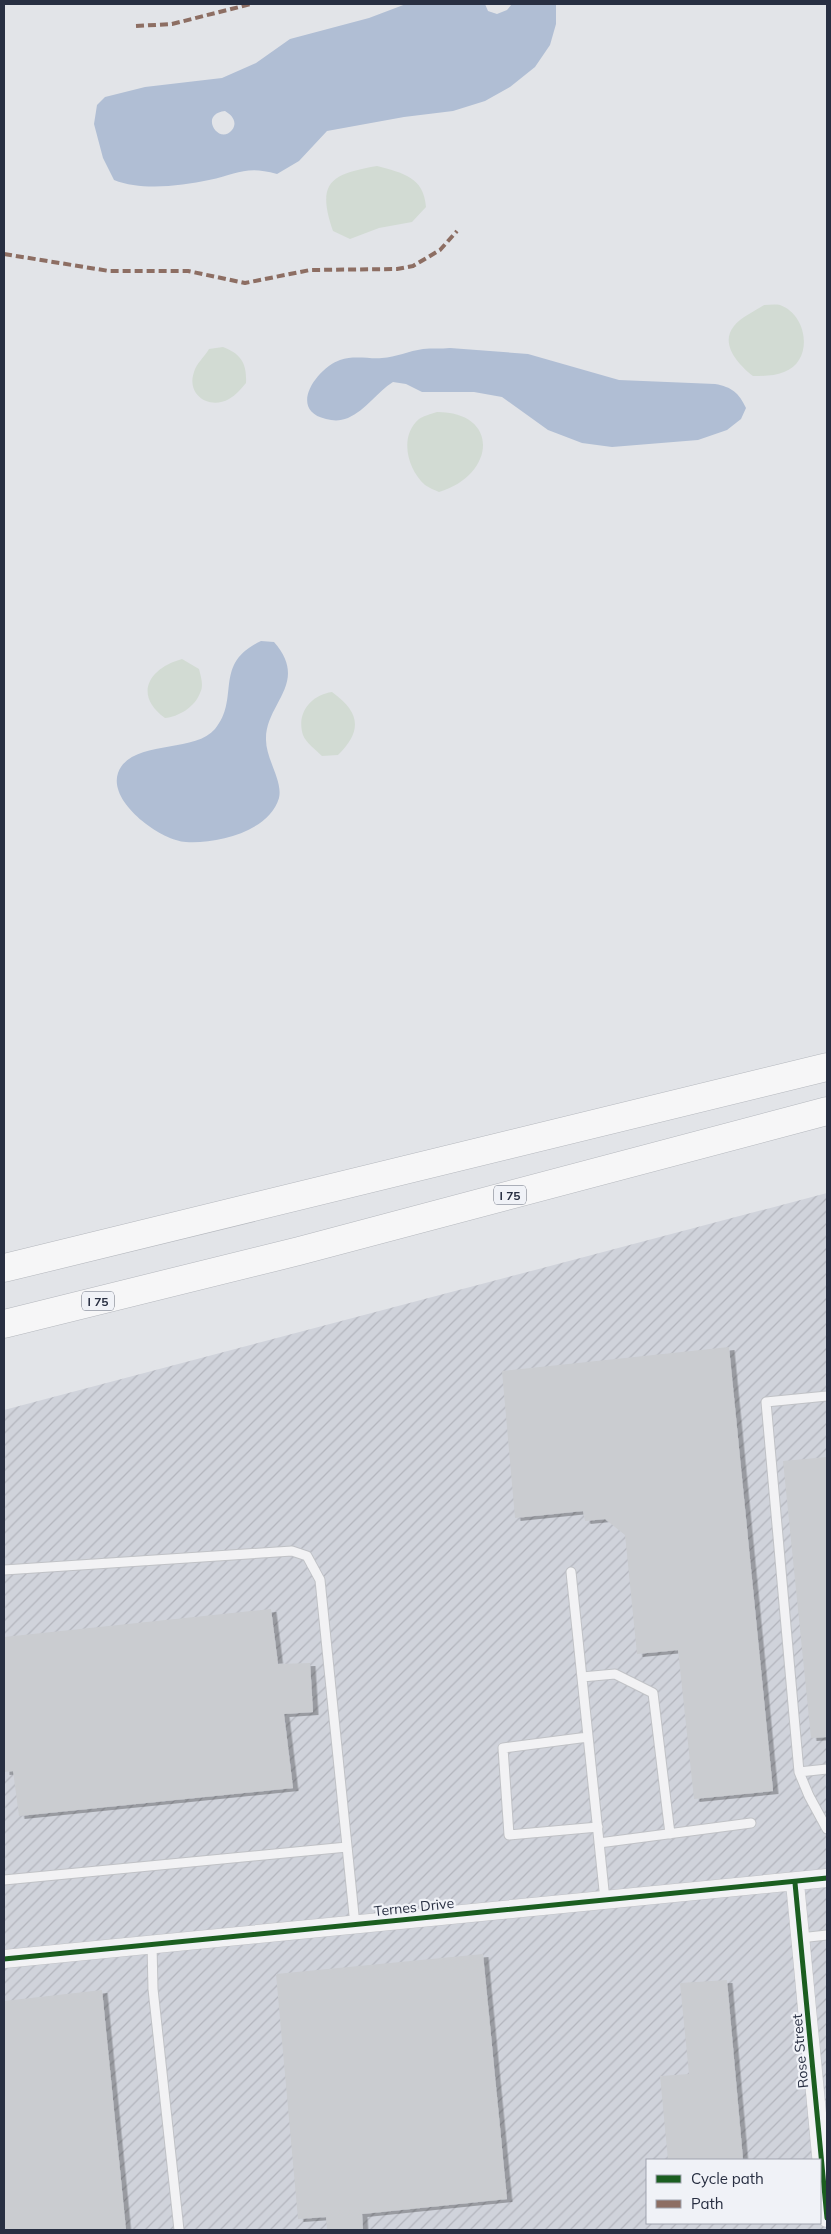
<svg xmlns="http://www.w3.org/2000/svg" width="831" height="2234" viewBox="0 0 831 2234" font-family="Mulish,sans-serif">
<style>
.industrial{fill:url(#industrial-furrows);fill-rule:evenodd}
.green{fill:#d2dbd3}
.water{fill:#b0bed4;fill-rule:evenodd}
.building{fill:#caccd0;filter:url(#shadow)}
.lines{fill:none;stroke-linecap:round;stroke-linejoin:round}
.service-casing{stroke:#c0c2c6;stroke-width:11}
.minor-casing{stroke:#c0c2c6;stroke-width:19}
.motorway-casing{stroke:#b4b7bd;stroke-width:29}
.service{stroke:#f2f2f4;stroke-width:9}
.minor{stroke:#f2f2f4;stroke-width:18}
.motorway{stroke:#f6f6f7;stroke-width:28}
.quiet{stroke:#8d6e63;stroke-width:4;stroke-dasharray:8 4;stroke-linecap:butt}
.cycleway-casing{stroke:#f0f2f7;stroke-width:8}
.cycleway{stroke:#1b5e20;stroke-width:5}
.labels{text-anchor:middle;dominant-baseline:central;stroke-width:4.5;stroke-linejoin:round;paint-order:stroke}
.shield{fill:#f0f2f7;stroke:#646a78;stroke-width:1}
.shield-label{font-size:12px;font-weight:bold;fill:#282f42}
.street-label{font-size:14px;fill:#282f42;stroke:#f0f2f7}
</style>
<defs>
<pattern id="industrial-furrows" width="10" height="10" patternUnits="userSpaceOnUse" patternTransform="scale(1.25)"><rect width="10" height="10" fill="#d0d3db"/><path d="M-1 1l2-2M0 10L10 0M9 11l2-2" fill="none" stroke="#b3b5bd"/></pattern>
<filter id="shadow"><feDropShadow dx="5.5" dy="3" stdDeviation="0" flood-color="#0004"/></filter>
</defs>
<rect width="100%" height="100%" fill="#e2e4e8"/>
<path class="industrial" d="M827 1193V2230H4V1410ZM647 2160H820V2223H647Z"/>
<path class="green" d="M377 166C403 173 424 177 426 207L412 222 379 228 350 239 333 231C316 182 331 174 377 166Z
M764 305C769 305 775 304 780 305 808 315 814 361 784 372 775 376 763 376 753 376 739 365 719 344 734 326 741 317 755 311 764 305Z
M223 347C241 354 247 363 246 383 241 389 236 395 229 399 209 410 186 395 194 372 196 364 205 356 209 349Z
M437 412C501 412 495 476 439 492 435 490 429 488 425 485 407 469 399 436 419 419 423 416 431 414 437 412Z
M182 659 199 669C201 677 204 686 200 693 195 707 178 717 165 718 133 695 149 668 182 659Z
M332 692C361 713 362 731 338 755L322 756C316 750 306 743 303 735 296 713 311 695 332 692Z"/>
<path class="water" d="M406 4H485L488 11 497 14 507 10 512 4H556V24L550 45 535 67 510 87 485 101 453 111 404 117 327 131 299 161 277 174C246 165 238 174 209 180 180 186 142 191 114 180L103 158 94 124 97 105 105 97 145 87 222 78 256 63 290 39 369 18ZM225 111C232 115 238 122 232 130 219 146 198 114 225 111Z
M450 348 528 354 619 380 715 384C732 387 739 393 746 408L741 419 727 430 698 440 612 447 582 443 548 430 502 397 474 392H422L406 384 393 382C377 392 366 410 348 418 340 421 334 421 326 419 287 410 317 368 340 360 354 355 368 359 382 358 396 357 409 351 423 349 432 348 441 349 450 348Z
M261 641 274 642C310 683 265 703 266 740 266 759 283 781 279 798 269 832 216 844 186 842 160 840 108 802 118 773 130 739 194 754 215 729 241 698 212 664 261 641Z"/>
<path class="building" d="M729 1347 773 1791 694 1799 678 1650 637 1654 625 1535 605 1519 585 1521 583 1511 515 1518 502 1371Z
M827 1457V1737L811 1738 783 1461Z
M271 1609 278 1664 310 1663 313 1712 284 1714 293 1788 19 1816 13 1771 4 1772V1637Z
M483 1954 507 2199 362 2214 363 2230H327L326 2217 298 2219 276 1974Z
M727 1980 743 2160H668L660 2076 689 2074 680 1983Z
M102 1990 126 2230H4V2001Z"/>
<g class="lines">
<g class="service-casing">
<path id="service" d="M827 1396 766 1402 799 1772 809 1796 827 1829
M4 1570 292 1551 307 1556 320 1580 355 1925
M571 1572 605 1900
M582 1677 615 1674 653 1693 670 1834
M588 1737 503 1748 509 1835 598 1827
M799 1772 827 1769
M599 1843 751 1823
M4 1880 347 1847
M800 1938 827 1935
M152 1945 153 1989 179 2230"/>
</g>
<g class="minor-casing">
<path id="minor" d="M795 1883 827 2218
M4 1959 827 1878"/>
</g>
<g class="motorway-casing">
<path id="motorway" d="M4 1268 827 1067
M4 1324 299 1251 827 1111"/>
</g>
<use href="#service" class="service"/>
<use href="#minor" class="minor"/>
<use href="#motorway" class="motorway"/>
<path class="quiet" d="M136 26 172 24 251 4
M4 254 109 271H188L245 283 310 270 397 269 413 266 440 250 457 231"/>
<g class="cycleway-casing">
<path id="cycleway" d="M795 1883 827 2218
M4 1959 827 1878"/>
</g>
<use href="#cycleway" class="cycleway"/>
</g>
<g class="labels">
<g class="shield">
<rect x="494" y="1185.5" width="32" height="19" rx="4"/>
<rect x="82" y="1291.5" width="32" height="19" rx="4"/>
</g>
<g class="shield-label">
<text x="510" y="1195">I 75</text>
<text x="98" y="1301">I 75</text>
</g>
<g class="street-label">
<text transform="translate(414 1907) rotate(-6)">Ternes Drive</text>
<text transform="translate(800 2051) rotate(-95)">Rose Street</text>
</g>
</g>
<rect width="831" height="2234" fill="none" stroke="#282f42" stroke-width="10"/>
<rect x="646" y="2159" width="175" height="65" fill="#f0f2f7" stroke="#a0a4af"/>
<rect x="656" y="2175" width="25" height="8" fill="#1b5e20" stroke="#a0a4af"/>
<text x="691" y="2184" font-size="15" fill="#282f42">Cycle path</text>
<rect x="656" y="2200" width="25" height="8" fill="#8d6e63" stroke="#a0a4af"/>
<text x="691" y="2209" font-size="15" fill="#282f42">Path</text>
</svg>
